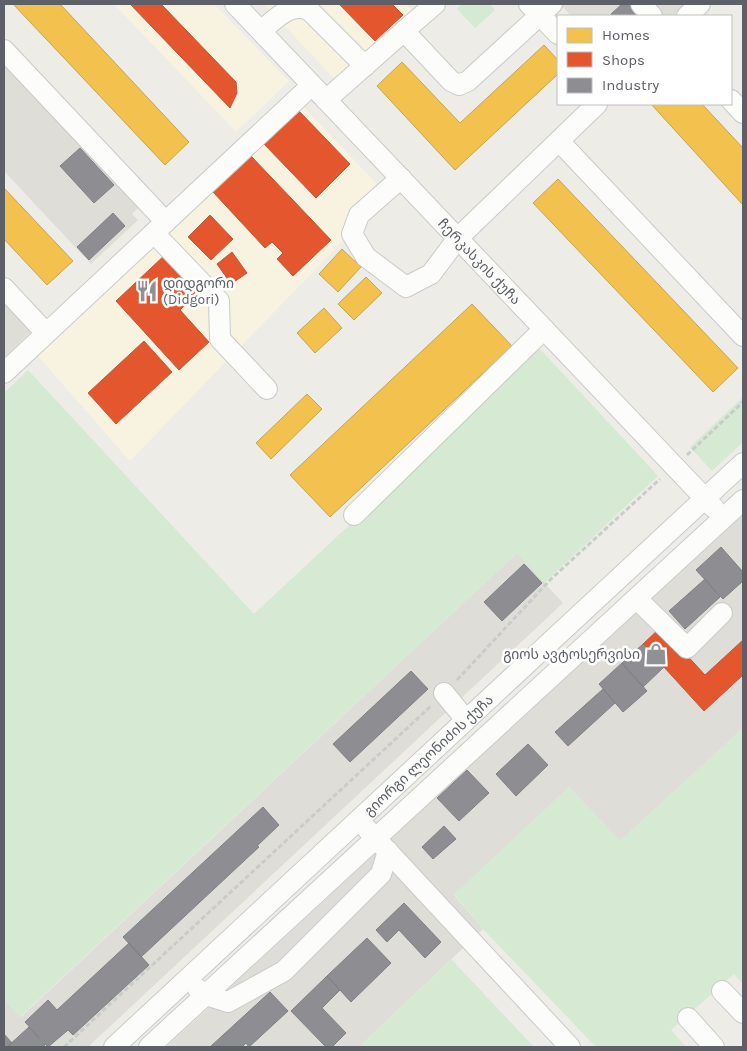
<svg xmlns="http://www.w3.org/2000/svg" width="747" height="1051" viewBox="0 0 747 1051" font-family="Karla,'Noto Sans Georgian',sans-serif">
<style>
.commercial{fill:#f7f3e0}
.industrial{fill:#deddd8}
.green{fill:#d5e9d3}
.homes{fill:#f2c14e;stroke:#c5a455}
.shops{fill:#e4572e;stroke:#bc5a3f}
.industry{fill:#8d8d92;stroke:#7f8085}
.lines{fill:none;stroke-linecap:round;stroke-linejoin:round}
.minor-casing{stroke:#cacac9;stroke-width:22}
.path{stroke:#c9cdca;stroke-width:3;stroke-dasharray:5 2.5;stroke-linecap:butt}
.minor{stroke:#fcfcfb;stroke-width:20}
.labels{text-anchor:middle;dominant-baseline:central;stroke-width:5;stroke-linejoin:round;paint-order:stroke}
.street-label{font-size:14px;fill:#5d6066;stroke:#fff}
.poi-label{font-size:14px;fill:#5d6066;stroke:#fff;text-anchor:start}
</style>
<rect width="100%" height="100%" fill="#edece7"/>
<path class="commercial" d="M114 4H214L289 81 236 132Z
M264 4H406L414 13 339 84Z
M302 105 387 195 130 461 37 355Z"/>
<path class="industrial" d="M565 4H687L673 16H571L562 6Z
M4 57 142 204 132 214 138 220 91 264 4 171Z
M4 296 34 329 4 358Z
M743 513V728L620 841 569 787 454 895 483 929 359 1047H166Z
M517 553 563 603 88 1047H4V1000L21 1017Z"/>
<path class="green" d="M462 4H490L495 10 475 28 457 9Z
M539 348 658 476 544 583 517 553 20 1017 4 1000V393L28 370 254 614Z
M743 397V442L712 471 690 447Z
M743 728V984L734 974 671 1030 686 1047H596L483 929 454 894 569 787 620 841Z
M451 959 534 1047H359L451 960Z"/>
<path class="homes" d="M13 4H60L189 142 165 165Z
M544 45 558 60V74L455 170 377 86 402 62 460 123Z
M651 104H702L743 148V205Z
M558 179 738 368 713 392 533 203Z
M4 188 73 261 47 285 4 239Z
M342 249 361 267 338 292 319 274Z
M366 277 382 293 354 320 338 304Z
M472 304 512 346 330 517 290 475Z
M324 308 342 328 315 353 297 333Z
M307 394 322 409 271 459 256 443Z"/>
<path class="shops" d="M130 4H161L236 82 237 93 230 108Z
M339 4H392L403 15 375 41Z
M299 111 350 164 316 198 264 144Z
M251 156 331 240 293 276 277 259 283 253 272 242 265 248 213 192Z
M210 215 233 239 211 260 188 237Z
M232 252 247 273 231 284 217 264Z
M167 253 201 290 180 310 209 342 179 370 116 301Z
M144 341 172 372 116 424 88 393Z
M661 627 705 675 743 640V675L704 711 643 644Z"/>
<path class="industry" d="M622 4H635L647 16H612L611 14Z
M80 148 114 185 94 203 60 166Z
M113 213 125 226 89 260 77 247Z
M721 547 743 572V581L723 599 696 570Z
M524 564 542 583 502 621 484 602Z
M705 579 720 597 685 629 669 611Z
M643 644 664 667 643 687 622 663Z
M622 663 647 691 623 712 599 684Z
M411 671 428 689 350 762 333 744Z
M603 689 615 703 568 746 555 732Z
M528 744 548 765 516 796 496 774Z
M467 770 489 793 459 821 437 798Z
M263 807 279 825 257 846 259 847 141 957 123 937Z
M444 826 456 839 433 859 422 847Z
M404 903 441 942 425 958 399 930 387 942 376 930Z
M367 938 391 963 351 1002 327 976Z
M129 943 149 965 73 1035 68 1030 48 1047 25 1022 48 1000 57 1010Z
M327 976 340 990 322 1008 346 1033 332 1047H326L291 1011Z
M270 992 288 1011 249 1047 246 1043 242 1047H210Z
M29 1027 45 1045 42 1047H7Z
M4 1034 12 1043 7 1047H4Z"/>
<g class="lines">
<g class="minor-casing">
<g id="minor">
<path id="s1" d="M235 4 714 508"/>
<path d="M529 4 540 15 552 4"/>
<path d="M641 4 652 16"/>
<path d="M687 16 700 4"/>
<path d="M261 31C276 19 289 2 309 10L365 66"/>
<path d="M404 31 435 4"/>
<path d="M4 50 166 222"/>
<path d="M326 100 404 31 451 81 459 85 468 81 540 15 558 34"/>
<path d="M731 100 743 113"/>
<path d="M559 141 743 336"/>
<path d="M401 178 359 215 352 234 366 257 406 287 431 274 458 238 597 104"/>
<path d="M154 233 219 301 220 339 267 389"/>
<path d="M4 288 46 333"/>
<path d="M4 373 312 85"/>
<path d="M354 515 544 329"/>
<path d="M637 599 687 648 722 613"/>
<path d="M444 693 466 720"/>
<path d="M367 829 570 1047"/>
<path d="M198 989 206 995 228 1002 284 971 381 874 388 851"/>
<path d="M722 991 743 1013"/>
<path d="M688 1018 714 1047"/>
<path id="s2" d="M114 1047 743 463"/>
<path d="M149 1047 743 500"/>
</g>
</g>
<path class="path" d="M687 455 743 402
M457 680 550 580 660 479
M64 1047 431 706"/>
<use href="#minor" class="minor"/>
</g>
<defs>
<g id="restaurant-bare" transform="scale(1.725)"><path d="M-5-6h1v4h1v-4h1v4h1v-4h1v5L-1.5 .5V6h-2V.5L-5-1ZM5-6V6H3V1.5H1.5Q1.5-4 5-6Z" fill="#8f9193" stroke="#fff" stroke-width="2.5" paint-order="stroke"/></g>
<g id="shop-bare" transform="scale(1.725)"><path d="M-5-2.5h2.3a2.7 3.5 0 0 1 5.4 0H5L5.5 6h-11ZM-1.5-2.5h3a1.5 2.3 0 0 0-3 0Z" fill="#8f9193" stroke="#fff" stroke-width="2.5" paint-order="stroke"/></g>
</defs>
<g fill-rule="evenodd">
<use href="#restaurant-bare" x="147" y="291"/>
<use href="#shop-bare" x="656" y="654"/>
</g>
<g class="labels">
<g class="street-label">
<text stroke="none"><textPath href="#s1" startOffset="355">ჩერკასკის ქუჩა</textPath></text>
<text stroke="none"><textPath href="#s2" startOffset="429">გიორგი ლეონიძის ქუჩა</textPath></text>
</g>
<g class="poi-label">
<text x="163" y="283">დიდგორი<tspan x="163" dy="16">(Didgori)</tspan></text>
<text x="640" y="654" text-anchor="end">გიოს ავტოსერვისი</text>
</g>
</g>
<rect width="747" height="1051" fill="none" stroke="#5d6066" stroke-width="10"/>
<rect x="557" y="15" width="175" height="90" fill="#ffffff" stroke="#bebfc2"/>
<rect x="567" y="28" width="25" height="15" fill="#f2c14e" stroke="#bebfc2"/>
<text x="602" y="40" font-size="15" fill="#5d6066">Homes</text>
<rect x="567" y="52" width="25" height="15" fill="#e4572e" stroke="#bebfc2"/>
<text x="602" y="65" font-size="15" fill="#5d6066">Shops</text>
<rect x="567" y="78" width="25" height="15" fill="#8d8d92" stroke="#bebfc2"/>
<text x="602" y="90" font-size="15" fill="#5d6066">Industry</text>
</svg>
